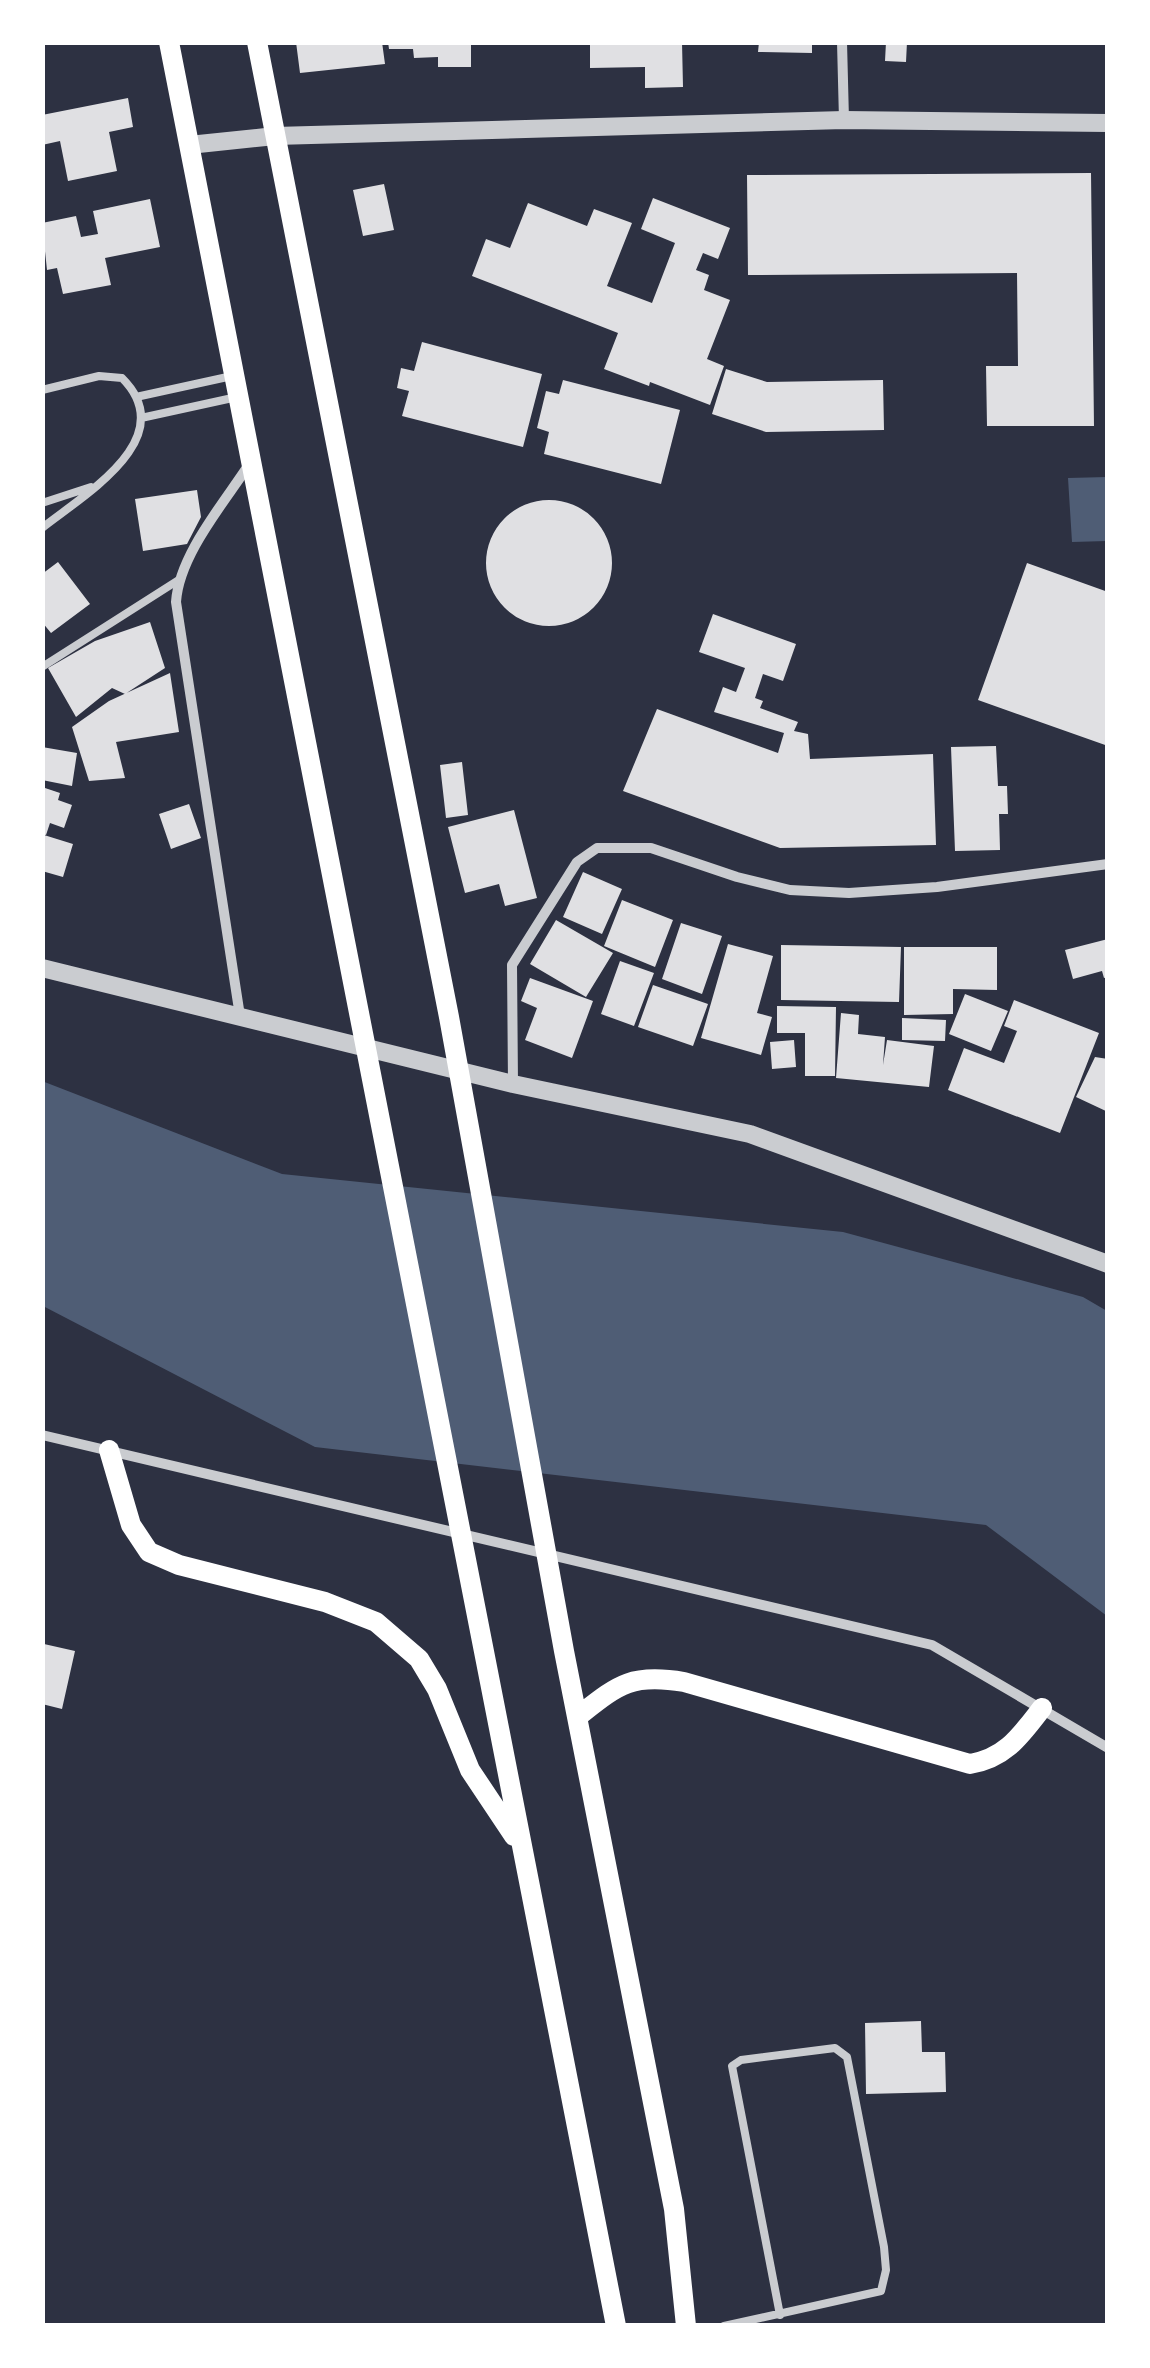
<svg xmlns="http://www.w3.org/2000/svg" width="1150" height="2368" viewBox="0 0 1150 2368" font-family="'Public Sans',sans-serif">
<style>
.water{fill:#4f5d75}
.building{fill:#e0e0e3}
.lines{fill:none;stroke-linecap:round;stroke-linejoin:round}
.service{stroke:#caccd0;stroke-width:8}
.minor{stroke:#caccd0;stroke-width:10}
.tertiary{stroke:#caccd0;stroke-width:18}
.secondary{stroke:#fff;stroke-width:20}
</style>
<rect width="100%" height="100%" fill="#2d3142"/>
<path class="water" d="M1107 477V541L1072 542 1068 478Z
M42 1081 282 1174 843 1232 1083 1297 1107 1311V1616L986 1525 315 1447 43 1306Z"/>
<path class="building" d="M296 42H382L385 64 300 73Z
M388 42H471V67H438V57L414 58 413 49H389Z
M590 42H682L683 87 645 88V67L590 68Z
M759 42H812V53L758 52Z
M886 42H907L906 62 885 61Z
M128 98 133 127 109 132 117 171 68 181 60 141 42 145V115Z
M1091 173 1094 426H987L986 366H1018L1017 273 748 275 747 175Z
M384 184 394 230 363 236 353 190Z
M653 198 730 228 718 259 703 253 696 270 709 275 704 290 730 300 707 359 724 366 710 405 650 382 649 386 604 369 618 333 472 276 486 239 510 248 528 203 587 226 594 209 632 223 607 286 652 303 675 243 641 229Z
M150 199 160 247 105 258 111 285 63 294 57 268 47 270 42 223 76 216 81 237 98 234 93 211Z
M422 342 542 374 523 447 402 416 409 391 397 388 401 368 414 371Z
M726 369 767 382 883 380 884 430 766 432 712 414Z
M563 380 680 410 661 484 544 454 549 432 537 428 546 391 559 394Z
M197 490 201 517 187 544 143 551 135 499Z
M486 563a63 63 0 1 1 126 0a63 63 0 1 1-126 0Z
M58 562 90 604 51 633 42 622V574Z
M1027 563 1108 592V746L978 700Z
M713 614 796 644 783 681 763 674 755 698 763 701 760 708 798 722 794 731 808 734 810 759 933 754 936 845 780 848 623 791 657 709 778 753 784 733 714 712 723 687 736 692 745 668 699 652Z
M150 622 165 668 125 694 112 688 76 717 48 668 95 641Z
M170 673 179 732 116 742 125 778 89 781 72 727 109 701Z
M996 746 998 786H1007L1008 814H999L1000 850 955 851 951 747Z
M42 747 77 753 72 786 42 780Z
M462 762 468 815 446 818 440 765Z
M42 787 60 793 58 800 72 805 64 828 50 823 46 835 42 834Z
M189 804 201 838 171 849 159 814Z
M514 810 537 898 505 906 499 884 465 893 448 827Z
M44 835 73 844 63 877 42 871Z
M583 872 622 889 602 934 563 917Z
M622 900 673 920 655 967 604 946Z
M556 920 613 953 586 997 530 964Z
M681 923 722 936 702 994 662 979Z
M1108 939V977L1104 978 1102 971 1073 979 1065 950Z
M728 944 773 956 757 1013 772 1017 761 1055 701 1038Z
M781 945 901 947 899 1002 781 1000Z
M904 947H997V990L953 989V1014L904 1015Z
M620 961 654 973 634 1026 601 1014Z
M530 978 593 1001 572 1058 525 1040 537 1008 521 1001Z
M653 985 708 1004 693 1046 638 1027Z
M965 994 1008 1011 991 1051 949 1034Z
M1014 1000 1099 1033 1060 1133 948 1090 964 1048 1004 1063 1017 1031 1004 1026Z
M777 1006 836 1007 835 1076H805V1033H777Z
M841 1013 859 1015 858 1034 885 1037 883 1065 887 1040 934 1046 929 1087 836 1078Z
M902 1018 946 1020 945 1041 902 1040Z
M794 1040 796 1067 772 1069 770 1042Z
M1095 1057 1108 1059V1112L1076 1097Z
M44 1644 75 1651 62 1709 42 1704Z
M921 2021 922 2052H945L946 2092 866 2094 865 2023Z"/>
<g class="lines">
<path class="service" d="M42 390 99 376 122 378C182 438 85 494 42 528
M136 397 232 376
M141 418 237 397
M42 503 91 487
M42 667 177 581
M724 2326 881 2291 886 2270 884 2247 847 2057 835 2048 741 2060 732 2066 780 2315"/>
<path class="minor" d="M842 42 844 120
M240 1016 176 602C179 555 224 503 250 463
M513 1084 512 965 577 862 597 848H651L737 877 790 890 849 893 937 887 1108 864
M42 1435 932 1645 1108 1748"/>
<path class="tertiary" d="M189 145 275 136 844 120 1108 123
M42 968 513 1084 750 1134 1108 1264"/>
<path class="secondary" d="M169 42 616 2326
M257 42 449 1017 564 1651 674 2209 686 2326
M109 1450 131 1525 149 1552 179 1565 325 1602 376 1622 419 1659 437 1689 470 1770 514 1836
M577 1717C618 1685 630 1673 684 1682L970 1764C1006 1758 1021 1735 1042 1708"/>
</g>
<rect width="1150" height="2368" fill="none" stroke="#ffffff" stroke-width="90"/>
</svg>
